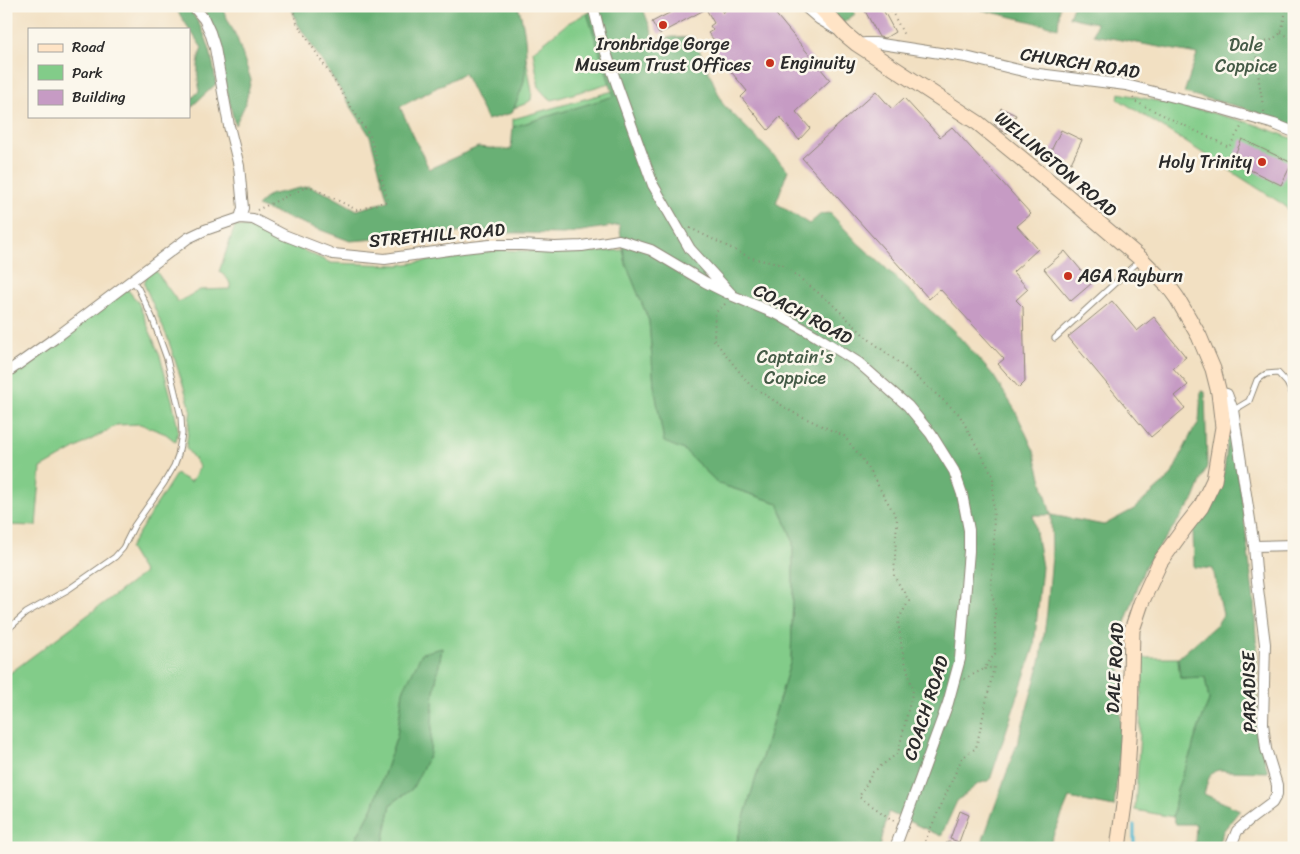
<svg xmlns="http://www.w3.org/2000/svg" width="1300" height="854" viewBox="0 0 1300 854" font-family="Sriracha,sans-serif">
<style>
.green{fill:#82cc89;stroke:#567c5a}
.forest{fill:#69b075;stroke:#4a6e50}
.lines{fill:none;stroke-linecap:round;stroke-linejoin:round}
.stream{stroke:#55bad3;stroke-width:3}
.building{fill:#c69bc4}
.lane-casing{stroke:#8e8676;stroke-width:7}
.street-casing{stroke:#8e8676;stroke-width:12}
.secondary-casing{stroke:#8e8676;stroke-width:17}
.path{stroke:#8e8676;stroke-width:2;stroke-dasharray:1 4;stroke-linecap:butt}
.lane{stroke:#fff;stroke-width:5}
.street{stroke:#fff;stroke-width:10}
.secondary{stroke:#ffe4c6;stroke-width:15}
.poi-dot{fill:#c8321e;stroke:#fbf7ec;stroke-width:2}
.labels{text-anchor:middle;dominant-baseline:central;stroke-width:5;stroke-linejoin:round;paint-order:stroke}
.poi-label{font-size:18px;fill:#2b2b2b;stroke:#fbf7ec;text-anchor:start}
.park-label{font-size:18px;fill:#455b47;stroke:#fbf7ec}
.street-label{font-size:18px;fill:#2b2b2b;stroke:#fbf7ec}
</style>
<rect width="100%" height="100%" fill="#fbf7ec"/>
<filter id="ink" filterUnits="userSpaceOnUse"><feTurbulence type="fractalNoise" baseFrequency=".02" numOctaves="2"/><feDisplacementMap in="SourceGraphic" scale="10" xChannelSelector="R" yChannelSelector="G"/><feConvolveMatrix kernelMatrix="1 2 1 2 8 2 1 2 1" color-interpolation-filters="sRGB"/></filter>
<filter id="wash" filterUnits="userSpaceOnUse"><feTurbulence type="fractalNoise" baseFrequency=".0096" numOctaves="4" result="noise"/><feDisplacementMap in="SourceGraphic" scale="20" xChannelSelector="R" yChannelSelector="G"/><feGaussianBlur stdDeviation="1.12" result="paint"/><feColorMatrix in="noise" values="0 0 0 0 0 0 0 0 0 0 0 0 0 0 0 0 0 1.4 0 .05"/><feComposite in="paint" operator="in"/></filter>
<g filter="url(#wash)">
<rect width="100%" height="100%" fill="#f2e0c2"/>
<path class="green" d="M587 13 610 83 552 100 545 95 539 88 533 51 568 23Z
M526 57 532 92 531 100 525 104 514 108 524 81Z
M613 91 615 96 513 127V119Z
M1119 93 1205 111 1254 124 1294 139V217L1284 205 1118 99Z
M235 226 254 228 331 263 399 265 501 250 582 253 623 250 626 264 649 321 654 385 664 441 684 450 719 484 778 503 793 541V593L791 660 735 848H382L391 804 412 789 434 692 442 649 403 691 397 736 373 807 351 848H6V676L144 573 129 548 176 474 191 482 200 467 186 448 191 409 168 339 144 284 147 275 153 267 178 302 200 290 231 289C230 280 226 276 219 272Z
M127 289 138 302 160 356 173 404 178 429 176 442 166 434 140 424 117 425 41 468 36 526 6 525V379Z
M1142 658H1178L1180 678 1205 677 1209 700 1194 741 1192 750 1177 789 1173 817 1135 810 1140 733Z"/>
<path class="forest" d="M174 6H187C207 32 212 52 216 84L189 109V101L199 91C198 76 196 62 202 48Z
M200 6H221L237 38 251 80 245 105 235 125C232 113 229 102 227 91 220 62 220 30 200 6Z
M291 6H518C526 29 528 57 524 80 522 91 516 102 512 113L487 120 464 73 400 107 429 169 478 147 511 150 513 127 614 96 587 13 607 6H642L655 40 673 37 694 38 723 104 788 170 776 203 809 224 821 214 830 213 858 243 887 269 923 304 953 330 993 375 1015 410 1034 451 1051 515 1104 525 1134 509 1171 476 1192 432 1199 422 1201 391 1205 392 1207 466 1194 499 1145 566 1120 637 1121 744 1114 807 1069 798 1048 848H980L1018 741 1041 658 1047 612 1052 556 1051 515H1033L1042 567 1034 647 990 780 978 784 957 801 941 836 888 812 880 848H735L791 660 793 593V541L778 503 719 484 684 450 664 442 654 385 649 321 626 264 619 225 563 234 468 232 350 241 257 206 269 195 309 186 330 195 357 210 388 201 370 136 297 23Z
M827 6H853L855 14 843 23Z
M966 6H1060L1058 28Z
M1073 6H1294V126L1244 108 1184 93 1197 54 1094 35 1096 23 1069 17Z
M1228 424 1241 492 1248 551 1254 602 1257 655 1258 717 1262 750 1268 772 1227 771C1209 766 1208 781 1204 794L1240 810 1224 830 1216 848H1193L1195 842 1196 824H1176L1173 817 1177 789 1192 750 1194 741 1209 700 1205 677 1180 678 1178 658 1217 624 1223 615 1213 569 1194 567 1193 531 1206 512 1223 477 1226 456Z
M442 648 434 692 430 754 412 789 391 804 382 848H351L373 807 397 736 403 691 422 653Z"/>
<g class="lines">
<path class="stream" d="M1134 848V825"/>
</g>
<g id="blocks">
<path class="building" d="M670 6H719L723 13 730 6H769L830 80 796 112 810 128 799 140 780 117 768 130 741 97 747 91 714 51 720 47 708 33 713 30 710 26 714 23 706 9 659 34 652 22 673 11Z
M869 6H881L895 32 885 38 879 37 864 9Z
M876 91 892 109 904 98 940 137 952 127 1031 214 1017 226 1038 249 1013 272 1028 289 1016 300 1023 307 1025 382 1019 388 998 364 1004 359 940 289 929 299 802 158Z
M1001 108 1016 115 1008 133 1002 131 994 124Z
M1061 130 1082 140 1071 163 1050 153Z
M1242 139 1292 163 1281 185 1232 161Z
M1065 251 1092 283 1071 301 1044 269Z
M1112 301 1137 331 1154 317 1186 357 1173 368 1188 385 1175 396 1185 408 1151 437 1068 337Z
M960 811 969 815 959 842 950 839Z"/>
</g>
</g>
<g filter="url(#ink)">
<use href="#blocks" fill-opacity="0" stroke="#8e8676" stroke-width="1"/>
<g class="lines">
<g class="lane-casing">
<path id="lane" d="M1055 338 1139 261
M1234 410 1249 401 1257 380 1266 374 1278 373 1287 383 1294 397
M6 631 26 613 69 589 115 557 123 548 134 526 164 483 174 466 178 455 182 434 181 417 167 359 152 317 138 288 132 280
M949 848V845"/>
</g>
<g class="street-casing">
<path id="street" d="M193 6 204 19 210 32 215 48 229 126 239 166 243 208 240 218
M593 6 601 38 617 85 653 185 690 249 733 296 779 315 816 336 859 363 908 406 931 434 954 471 962 494 969 530V551L960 659 948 703 895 848
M804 6 819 19 836 29
M857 44 866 43H875L966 57 1031 73 1126 85 1222 109 1274 124 1294 132
M6 373 58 336 188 238 205 230 240 218 253 219 284 235 333 254 385 259 463 248 490 245H521L555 247 582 246 619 240 651 250 705 282 727 293
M1219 393H1223L1227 394 1233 410 1254 546 1257 581 1265 644 1263 723 1266 749 1277 785V794L1272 803 1248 821 1237 831 1230 848
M1254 546 1294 545"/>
</g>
<g class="secondary-casing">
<path id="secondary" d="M819 6 845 34 857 44 978 123 1066 195 1141 259 1169 287 1177 298 1199 336 1213 369 1219 393 1223 427 1214 480 1201 507 1186 526 1160 562 1141 603 1132 630 1130 721 1126 790 1118 848"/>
</g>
<path class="path" d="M889 6 905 37
M1281 33 1294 39
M1133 98 1136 102 1229 147 1243 124
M1264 112 1259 81 1255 44 1270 41 1281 33 1287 6
M257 210 309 186 357 210 388 201 370 136 297 23 292 6
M690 228 751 258 783 265 830 302 866 337 912 373 959 414 993 476 994 549 991 588 995 607V654L984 669 994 667 976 748 962 758 922 848
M725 304 715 313 714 340 750 385 792 412 844 436 863 460 897 518 894 576 909 601 898 620 902 650 913 690 898 753 873 772 859 797 894 821
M964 679 984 669
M926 848 941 846"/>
<use href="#lane" class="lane"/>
<use href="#street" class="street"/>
<use href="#secondary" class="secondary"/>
</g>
</g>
<g class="poi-dot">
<circle cx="663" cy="25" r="5"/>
<circle cx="770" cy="63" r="5"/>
<circle cx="1262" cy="162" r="5"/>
<circle cx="1068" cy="276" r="5"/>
</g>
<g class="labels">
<g class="poi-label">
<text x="663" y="44" text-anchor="middle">Ironbridge Gorge<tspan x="663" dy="21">Museum Trust Offices</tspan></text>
<text x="780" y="63">Enginuity</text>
<text x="1252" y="162" text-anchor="end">Holy Trinity</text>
<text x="1078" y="276">AGA Rayburn</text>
</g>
<g class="park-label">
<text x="1246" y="45">Dale<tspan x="1246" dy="21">Coppice</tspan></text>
<text x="795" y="357">Captain's<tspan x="795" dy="21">Coppice</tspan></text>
</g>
<g class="street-label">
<text transform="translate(1080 63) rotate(9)">CHURCH ROAD</text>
<text transform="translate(1056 164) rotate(40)">WELLINGTON ROAD</text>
<text transform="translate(437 235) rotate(-5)">STRETHILL ROAD</text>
<text transform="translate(803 314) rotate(28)">COACH ROAD</text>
<text transform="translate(1115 668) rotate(-87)">DALE ROAD</text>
<text transform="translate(1249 692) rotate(-91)">PARADISE</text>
<text transform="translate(926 708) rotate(-72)">COACH ROAD</text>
</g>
</g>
<rect width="1300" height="854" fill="none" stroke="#fbf7ec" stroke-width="25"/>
<rect x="28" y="28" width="162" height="90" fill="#fbf7ec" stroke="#a8a59f"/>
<rect x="38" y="44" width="25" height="8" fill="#ffe4c6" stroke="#a8a59f"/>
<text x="72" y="52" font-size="15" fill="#2b2b2b">Road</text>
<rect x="38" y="65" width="25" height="15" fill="#82cc89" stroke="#a8a59f"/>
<text x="72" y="78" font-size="15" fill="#2b2b2b">Park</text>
<rect x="38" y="90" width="25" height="15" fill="#c69bc4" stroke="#a8a59f"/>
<text x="72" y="102" font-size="15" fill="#2b2b2b">Building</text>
</svg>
